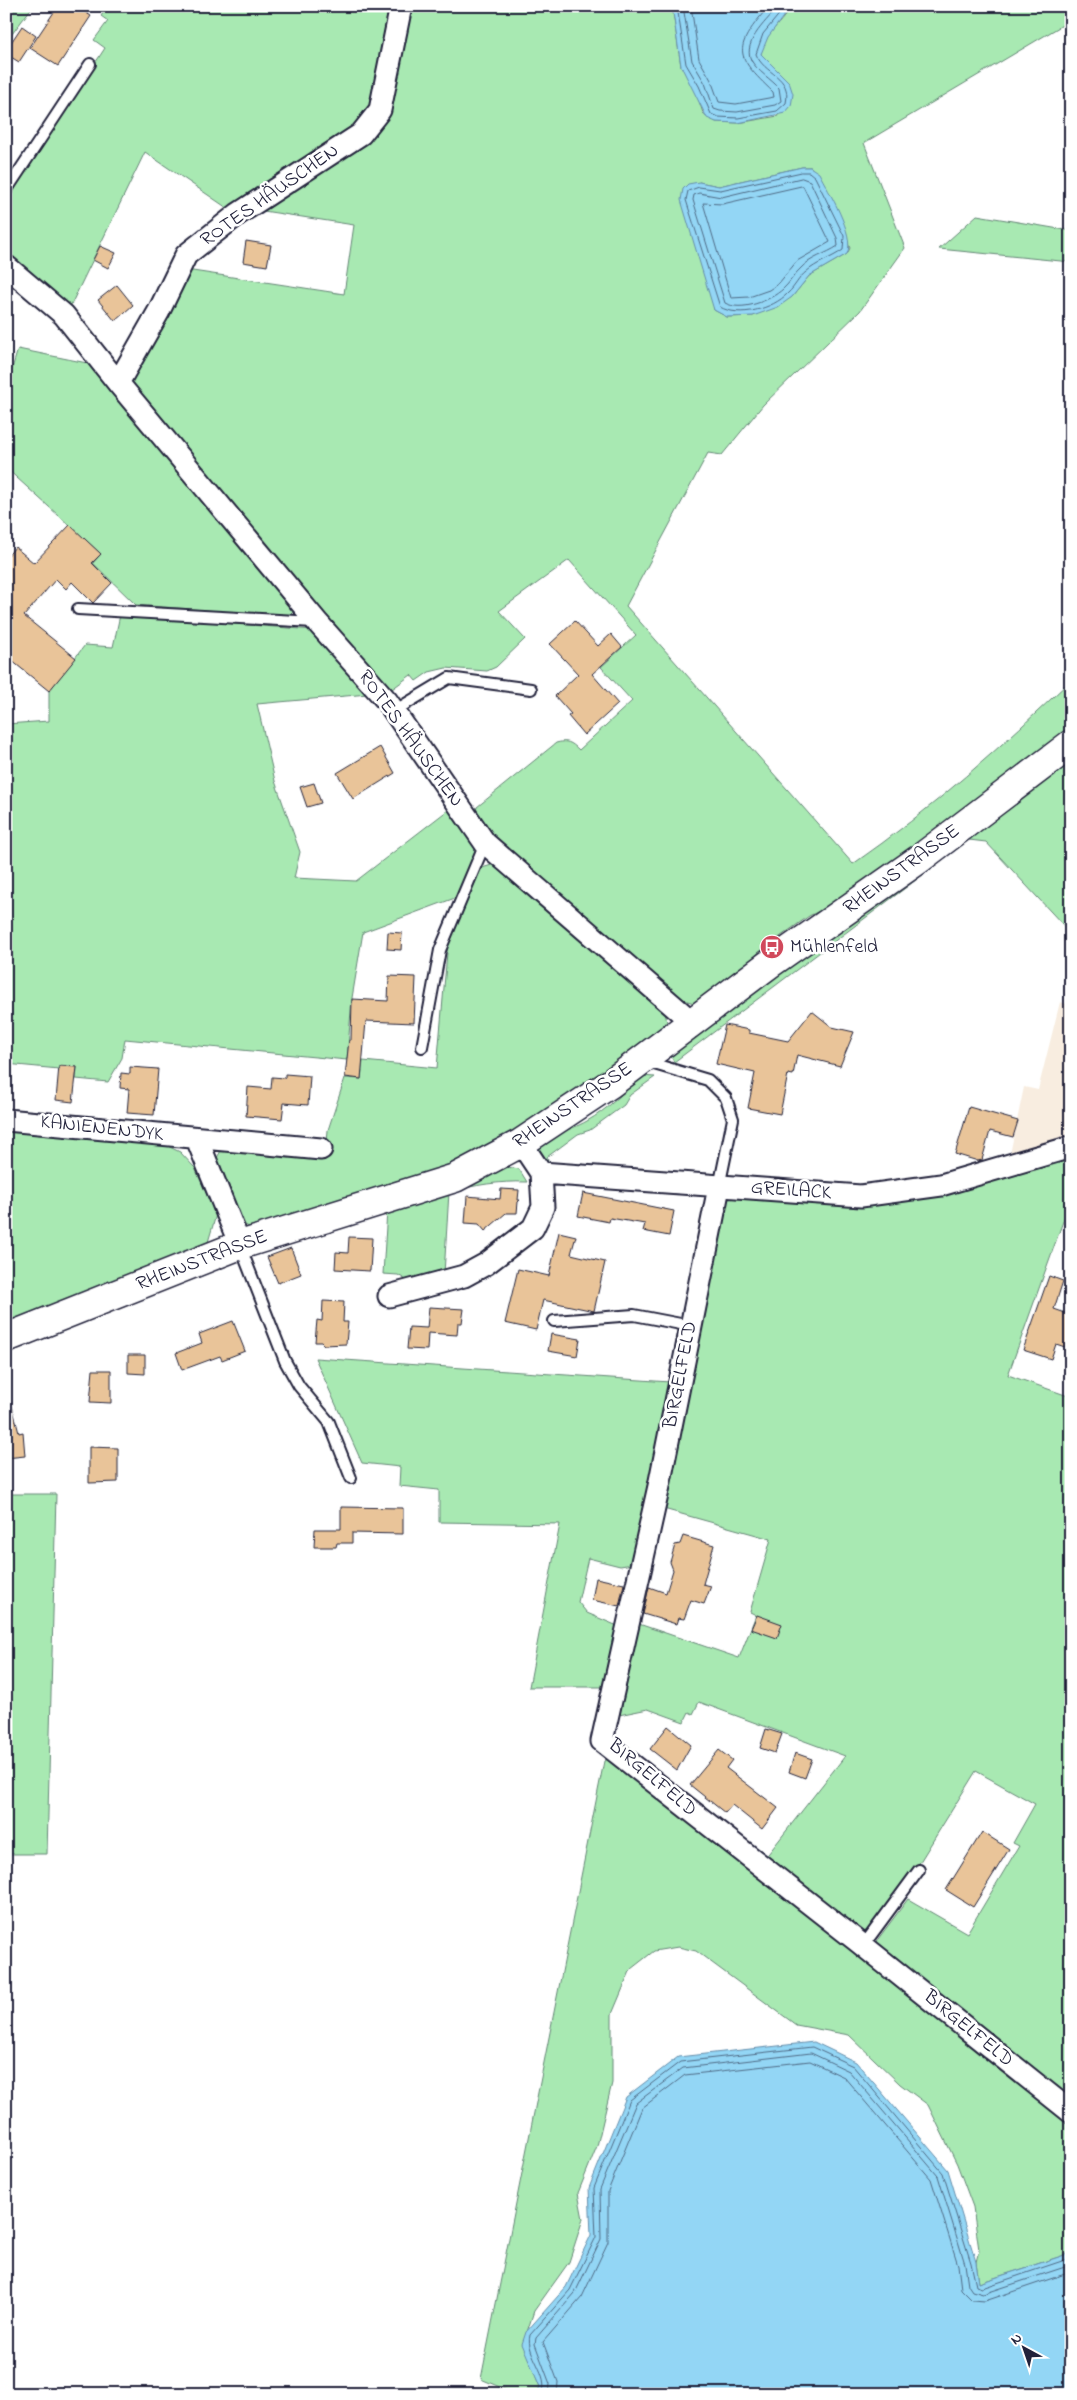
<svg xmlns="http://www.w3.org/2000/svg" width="1077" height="2400" viewBox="0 0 1077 2400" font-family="'Indie Flower',sans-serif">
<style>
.built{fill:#f8ede0}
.green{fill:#a8e9b2;stroke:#658676;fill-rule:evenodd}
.water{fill:#93d6f5;stroke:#668eab}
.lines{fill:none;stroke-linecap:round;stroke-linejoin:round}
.shore{stroke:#4f6a85;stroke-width:1}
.building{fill:#e9c499;stroke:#22223b}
.lane-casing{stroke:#22223b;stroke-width:14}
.street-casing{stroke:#22223b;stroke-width:25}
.secondary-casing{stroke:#22223b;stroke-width:31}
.lane{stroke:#fff;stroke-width:10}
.street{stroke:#fff;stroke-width:21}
.secondary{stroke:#fff;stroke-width:28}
.labels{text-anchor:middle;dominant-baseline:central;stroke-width:5;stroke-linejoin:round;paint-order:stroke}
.street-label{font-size:20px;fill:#22223b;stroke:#fff}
.poi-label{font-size:20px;fill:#22223b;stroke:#fff;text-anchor:start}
</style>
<rect width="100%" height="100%" fill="#fff"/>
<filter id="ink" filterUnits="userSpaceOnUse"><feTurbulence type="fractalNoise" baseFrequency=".02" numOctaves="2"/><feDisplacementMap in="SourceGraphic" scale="10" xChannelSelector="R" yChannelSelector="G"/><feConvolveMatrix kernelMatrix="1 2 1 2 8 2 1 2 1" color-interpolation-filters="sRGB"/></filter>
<g filter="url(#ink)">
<path class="built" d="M1060 1002 1071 1005V1141L1009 1159 1024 1087 1038 1090Z"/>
<path class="green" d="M6 6H33L6 42Z
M108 6H396L370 117 233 212 145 152 69 309 6 257V200L105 48 94 40 108 21 101 16Z
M408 6H672L681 66 695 88 703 113 716 122 738 123 778 116 761 54C763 34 783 23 791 6H1071V20L864 143 905 248 860 311 763 405 722 455 708 453 626 606 853 864C931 810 1003 745 1071 680V730L1030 763 848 897 809 916 759 952 729 983 701 1005 677 998 509 852 475 813 477 807 556 743C567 740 571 742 579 750L632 701 601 667 636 635 569 560 499 611 525 639 496 667 487 671 446 668 429 672 416 681 411 675 388 692 129 379 186 270 344 294 354 225 257 210 366 138ZM802 167H811L850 248 847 254 809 276 792 297 753 316 727 317 714 310 699 182 719 186Z
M977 215 1071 231V262L939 249Z
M18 349 92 364 296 609 289 616 136 605 93 563 101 554 6 468V388Z
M120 615 314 630 368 694 257 704 275 781 300 852 294 878 356 881 448 810 479 846 455 898 363 932 352 998 347 1060 125 1039 122 1058 108 1082 76 1079 77 1067 60 1065 59 1069 6 1064V724L49 721V691L85 645 113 647Z
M1071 755V924L1064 926 986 842 969 840 674 1062 668 1051Z
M495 864 665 1011 668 1029 557 1111 458 1166 257 1231 241 1223 215 1161 225 1144 326 1155 328 1130 345 1078 361 1079 363 1061 437 1068 448 941 482 868Z
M641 1076 655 1077 630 1095 624 1105 590 1130 578 1134 547 1157 550 1167 536 1154C546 1133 568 1132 587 1121 607 1110 624 1092 641 1076Z
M6 1124 149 1137 180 1152 195 1168 216 1215 206 1249 6 1328Z
M1071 1155V1199L1008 1375 1071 1397V2103L876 1947 878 1939 908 1899 967 1933 1019 1846 1013 1843 1035 1804 976 1771 918 1865 871 1930 858 1933 765 1858 845 1756 699 1702 693 1714 689 1712 684 1722 648 1709 614 1716 633 1622 739 1658 756 1615 750 1612 771 1539 660 1508 723 1196 863 1203Z
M501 1166 519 1169 527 1182C499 1181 475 1185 449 1192L444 1274 408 1281 398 1275 383 1274 387 1210Z
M315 1358 670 1382 633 1564 620 1566 588 1558 578 1602 587 1613 620 1627 607 1687H529L560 1524 439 1522V1490L399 1486 400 1467 362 1463Z
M6 1494H56L47 1854H6Z
M612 1757 1071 2123V2253L979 2283 976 2262 979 2250 973 2207 957 2164 928 2105 900 2084 849 2035 796 2025 696 1951 678 1947 654 1951 631 1969 612 2014V2083L597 2146 578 2193 583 2219 569 2262 534 2311 523 2344 540 2387 536 2394H516L481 2379 604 1761Z"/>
<path class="water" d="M672 6H791L768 37 761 54 789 82 793 94 791 106 785 113 738 123 716 122 707 118 681 66Z
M802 167H810L819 173C828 191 856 235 847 254L809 276 792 297 778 307 753 316 727 317 714 310 681 200 683 189 688 184 699 182 719 186Z
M814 2042 856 2062 948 2170 976 2262 979 2283 1071 2253V2394H536L540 2387 522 2344 526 2332 566 2287 591 2235 589 2188 626 2097 678 2057Z"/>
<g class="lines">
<path class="shore" d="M677 6 686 64 699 86 711 114 718 117 738 118 777 111 786 103C792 75 764 75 756 54L763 34 786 6
M683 6 692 61 705 83 714 109 720 111 737 112 775 105 781 101 779 88C771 79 757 71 751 60 742 41 769 19 779 6
M691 6 699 59 711 80 719 102 736 104 774 97 773 92C733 54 733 49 769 6
M802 172H809L815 177 844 236 843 250C832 258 816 263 806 272 799 277 795 287 788 293 773 309 739 318 720 307L686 200 688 191 699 187 720 190Z
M802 178 810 181 837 238 838 246C826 254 810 258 801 268 794 274 790 283 783 289 770 301 741 312 725 303L693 200 694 195 699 193 721 197Z
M803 186 830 242 797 261 779 283 769 290 749 297 731 298 703 203 722 204Z
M542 2394C551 2375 525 2355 530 2335L570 2290 596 2237 594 2188 630 2100 680 2062 812 2047 853 2066 943 2173 971 2263 976 2286 982 2288 1071 2258
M549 2394 550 2384 535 2344 536 2338 575 2293 601 2239 600 2189 636 2103 683 2068 811 2053 849 2071 938 2176 965 2264 968 2285 972 2291 983 2294 1071 2265
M557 2394 558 2382 543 2342 582 2297 608 2242V2191L642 2108 685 2075 810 2061 844 2077 931 2179 958 2265 961 2289 972 2300 985 2301 1071 2272"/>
</g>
<path class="building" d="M58 6H76L91 16 58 66 30 48Z
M22 26 36 36 19 62 6 54V50Z
M246 241 271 245 267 266 243 262Z
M100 246 116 253 108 268 93 260Z
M117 285 133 305 115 321 98 300Z
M70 525 101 554 92 563 112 583 93 603 72 582 66 589 56 579 24 616 76 658 49 691 6 656V558L15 547 34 563Z
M575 621 598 646 611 634 622 647 592 674 618 704 584 735 568 716 571 714 555 696 578 674 550 644Z
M380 747 395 773 353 799 337 773Z
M314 783 321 803 307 807 300 787Z
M388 932 402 933 401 950 387 949Z
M389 976 416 977 414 1023 366 1021 361 1079 345 1077 349 1040H351L352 999 388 1001Z
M812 1011 832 1027 854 1032 840 1066 797 1055 793 1075 788 1074 780 1114 748 1108 755 1073 716 1064 725 1025 749 1030V1033L788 1041Z
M59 1066 77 1067 73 1102 56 1100Z
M130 1067 158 1069 154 1115 127 1113 129 1089 120 1088 121 1073 130 1074Z
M285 1074 310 1076 308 1105 284 1103 282 1119 246 1116 248 1087 271 1089 272 1077 285 1078Z
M969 1107 1018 1121 1013 1137 990 1131 982 1160 978 1161 955 1154Z
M501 1189 519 1190 518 1200H520L518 1202 517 1213H506L485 1231 479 1224 465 1223 467 1196 500 1199Z
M583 1193 674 1211 669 1236 643 1231 645 1224 610 1218 609 1222 578 1216Z
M559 1232 576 1236 571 1254 605 1262 594 1311 543 1300 536 1330 505 1323 518 1269 549 1276Z
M349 1237 372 1238 370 1271 335 1269 336 1252 348 1253Z
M291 1248 301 1274 278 1283 267 1257Z
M1049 1276 1063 1281 1054 1309 1071 1315V1349L1056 1344 1051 1359 1023 1350Z
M323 1301 344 1302 343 1322H348L346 1344 324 1345 321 1342H315L317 1320 322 1321Z
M429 1307 464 1309 462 1323H458L457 1335 428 1333 427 1350 407 1349 409 1327 427 1328Z
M233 1321 245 1351 222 1360 220 1356 182 1370 176 1353 202 1343 199 1334Z
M551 1334 580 1339 577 1356 548 1351Z
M128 1355H145V1374L128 1373Z
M93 1370H111V1403L90 1402Z
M11 1402 19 1433 23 1432 25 1456 6 1458V1403Z
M89 1447 118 1448V1482L89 1483Z
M341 1507 403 1508V1534L352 1533V1543H337L336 1547H314L315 1529H341Z
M683 1536 714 1545 703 1584 711 1586 704 1604 691 1600 684 1619 678 1618 676 1624 643 1614 649 1587 666 1593 673 1570 670 1562 675 1545 680 1544Z
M596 1578 624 1584 619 1606 592 1600Z
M757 1615 782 1624 777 1638 751 1629Z
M668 1726 691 1745 677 1770 650 1749Z
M766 1729 782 1734 775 1753 760 1748Z
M719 1750 732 1760 726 1768 778 1808 762 1829 732 1805 725 1813 690 1785Z
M795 1753 812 1759 805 1778 789 1772Z
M982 1832 1009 1849 973 1907 946 1890Z"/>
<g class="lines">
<g class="lane-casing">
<path id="lane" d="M6 191 90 64
M78 609 314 622
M394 711 449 678 531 689
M422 1047 440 950 485 843
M644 1061 708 1080 726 1098 733 1119 719 1187
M240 1246 285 1361 299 1386 329 1422 351 1478
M554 1321 634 1315 691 1326
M863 1946 919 1870"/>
</g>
<g class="street-casing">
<path id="street" d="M6 266 64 315 118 383 317 622 387 701 485 843 692 1022
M118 383 159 311 186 255 238 214 361 134 380 110 401 6
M6 1120 321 1149
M197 1139 240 1245
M521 1143 541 1173 861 1196 941 1185 1071 1147
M719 1187 659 1486 602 1741 856 1940 1071 2112
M389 1296 464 1276 486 1264 533 1228 543 1207 541 1173"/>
</g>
<g class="secondary-casing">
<path id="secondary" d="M6 1338 240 1245 455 1178 521 1143 610 1084 768 965 918 860 1071 744"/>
</g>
<use href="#lane" class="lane"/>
<use href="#street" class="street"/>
<use href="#secondary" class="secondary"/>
</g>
</g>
<defs>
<g id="bus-disc" transform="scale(1.25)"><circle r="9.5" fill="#d1495b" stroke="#fff"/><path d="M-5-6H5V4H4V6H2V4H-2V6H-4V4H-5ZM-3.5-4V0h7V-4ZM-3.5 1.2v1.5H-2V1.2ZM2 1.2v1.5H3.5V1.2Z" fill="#fff"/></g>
</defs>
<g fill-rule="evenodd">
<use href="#bus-disc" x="772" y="947"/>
</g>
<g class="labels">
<g class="street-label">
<text transform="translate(270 196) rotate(-35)">ROTES HÄUSCHEN</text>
<text transform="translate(410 739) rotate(54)">ROTES HÄUSCHEN</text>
<text transform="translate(902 870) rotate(-36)">RHEINSTRASSE</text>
<text transform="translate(573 1106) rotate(-34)">RHEINSTRASSE</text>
<text transform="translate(102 1129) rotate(6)">KANIENENDYK</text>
<text transform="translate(791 1191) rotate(4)">GREILACK</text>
<text transform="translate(202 1261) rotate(-21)">RHEINSTRASSE</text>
<text transform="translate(681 1375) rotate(-79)">BIRGELFELD</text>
<text transform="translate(652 1778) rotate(40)">BIRGELFELD</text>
<text transform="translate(968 2029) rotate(39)">BIRGELFELD</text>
</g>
<g class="poi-label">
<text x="790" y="947">Mühlenfeld</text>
</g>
</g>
<rect width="1077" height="2400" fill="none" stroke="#fff" stroke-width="25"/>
<rect x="12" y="12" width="1052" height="2375" fill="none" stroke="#22223b" stroke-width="2" filter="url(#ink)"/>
<g transform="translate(1024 2348) rotate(320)" stroke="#ffffff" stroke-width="4" paint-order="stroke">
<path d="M0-4L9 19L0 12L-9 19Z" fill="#22223b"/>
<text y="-8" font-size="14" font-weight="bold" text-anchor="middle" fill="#22223b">N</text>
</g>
</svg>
